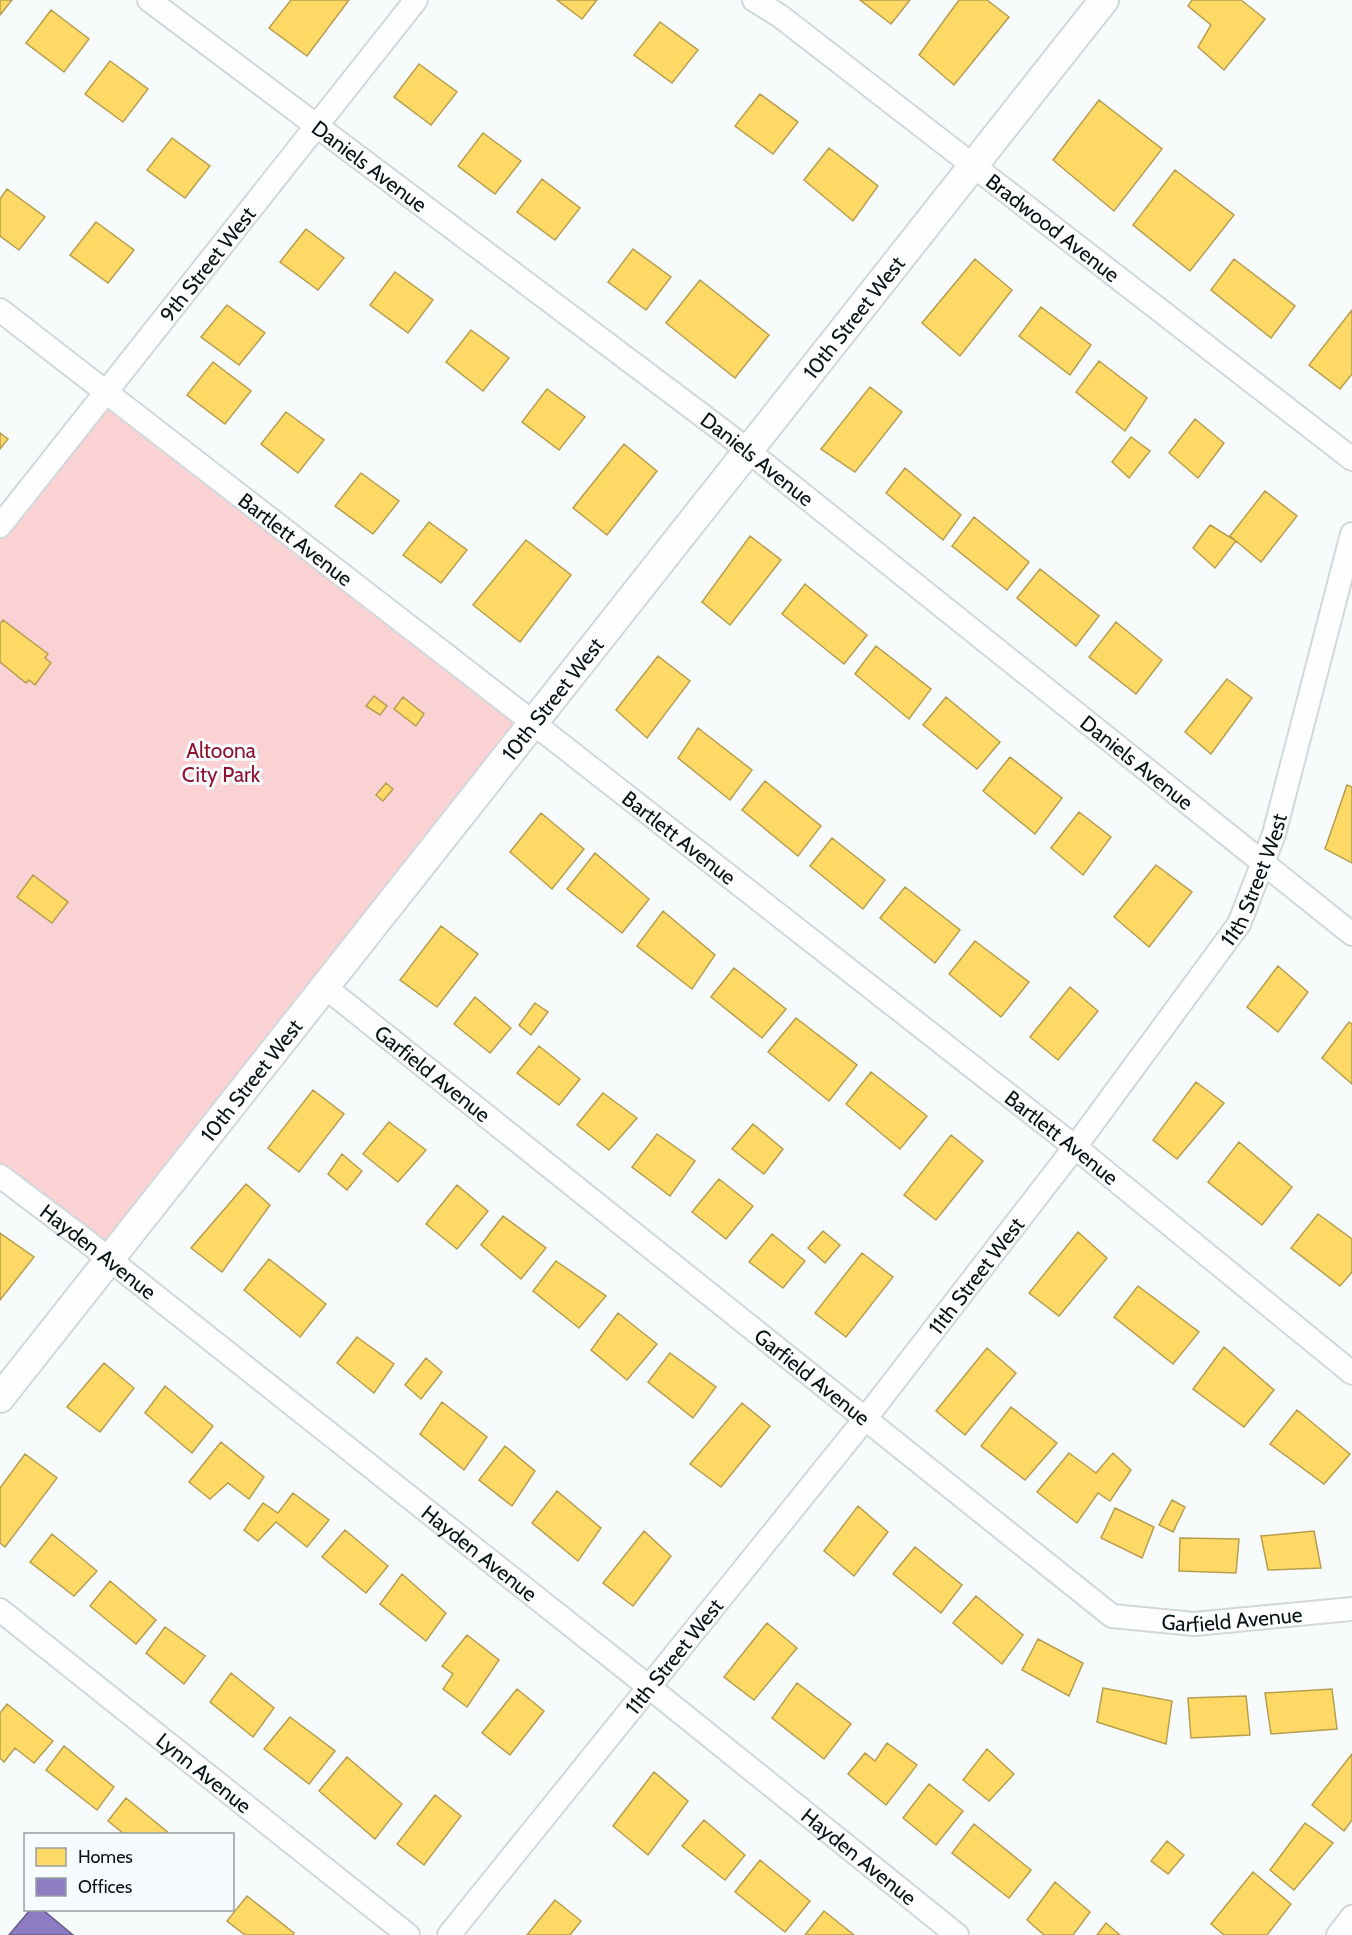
<svg xmlns="http://www.w3.org/2000/svg" width="1352" height="1935" viewBox="0 0 1352 1935" font-family="Cabin,sans-serif">
<style>
.green{fill:#fbd2d4}
.homes{fill:#ffd966;stroke:#b59e4e;stroke-width:1.5}
.offices{fill:#8e7cc3;stroke:#665c8f;stroke-width:1.5}
.lines{fill:none;stroke-linecap:round;stroke-linejoin:round}
.minor-casing{stroke:#d1d8da;stroke-width:26}
.tertiary-casing{stroke:#d1d8da;stroke-width:32}
.minor{stroke:#fefeff;stroke-width:22}
.tertiary{stroke:#fefeff;stroke-width:28}
.labels{text-anchor:middle;dominant-baseline:central;stroke-width:6;stroke-linejoin:round;paint-order:stroke}
.street-label{font-size:21px;fill:#081316;stroke:#f6fcfe}
.park-label{font-size:21px;fill:#91112d;stroke:#f6fcfe}
</style>
<rect width="100%" height="100%" fill="#f8fbfc"/>
<path class="green" d="M108 391 534 723 107 1259 0 1176V526Z"/>
<path class="homes" d="M0 0H12L0 15Z
M291 0H349L307 56 269 28Z
M557 0H597L582 19Z
M860 0H910L891 24Z
M959 0H987L1009 17 954 85 919 55Z
M1192 0H1241L1265 19 1224 70 1198 47 1211 25 1188 6Z
M51 10 89 39 64 72 26 43Z
M660 22 698 50 672 83 634 55Z
M110 61 148 89 123 122 85 94Z
M419 64 457 92 431 125 394 97Z
M760 94 798 122 773 154 735 126Z
M1099 100 1162 149 1114 211 1053 160Z
M483 133 521 161 495 194 458 166Z
M172 138 210 166 185 198 147 170Z
M829 148 878 186 853 221 804 180Z
M1175 170 1234 215 1190 271 1133 225Z
M542 179 580 208 555 240 517 212Z
M7 189 45 217 19 250 0 236V199Z
M96 222 134 250 108 283 70 255Z
M306 229 344 258 318 290 280 262Z
M633 249 671 277 646 310 608 282Z
M975 259 1012 290 960 356 922 323Z
M1234 259 1295 306 1271 338 1211 290Z
M395 272 433 300 408 333 370 305Z
M700 280 769 335 735 378 666 323Z
M227 305 265 333 239 365 201 337Z
M1041 307 1091 345 1070 375 1019 336Z
M1352 310V374L1340 389 1309 365Z
M471 330 509 358 483 391 446 362Z
M1099 361 1147 398 1125 431 1076 392Z
M213 362 251 391 225 424 187 395Z
M870 387 902 412 855 472 821 449Z
M547 389 585 417 559 450 522 422Z
M286 412 324 440 298 473 261 444Z
M1195 419 1224 443 1198 478 1169 453Z
M0 433 8 439 0 449Z
M1131 437 1150 451 1129 478 1112 462Z
M624 444 657 471 607 535 573 508Z
M905 468 961 515 943 540 886 493Z
M361 473 399 501 373 534 335 506Z
M1265 491 1297 516 1261 562 1230 536Z
M974 517 1029 562 1007 590 952 546Z
M429 522 467 550 441 583 403 555Z
M1210 525 1236 541 1215 568 1193 548Z
M750 536 781 560 730 625 702 602Z
M526 540 571 575 520 642 473 605Z
M1040 569 1099 616 1076 646 1017 598Z
M805 584 867 635 844 664 782 614Z
M3 620 48 654 45 658 51 663 35 685 29 680 26 683 0 662V624Z
M1116 622 1162 660 1136 694 1089 657Z
M876 646 931 689 909 719 855 674Z
M658 656 690 681 647 738 616 710Z
M1227 679 1252 698 1211 754 1185 732Z
M374 696 387 706 380 715 366 706Z
M403 697 424 714 416 726 394 709Z
M946 697 1000 742 977 769 923 725Z
M698 728 752 770 730 800 678 758Z
M1010 757 1062 798 1035 834 983 791Z
M765 781 821 826 798 856 742 810Z
M386 783 393 789 383 801 376 795Z
M1347 785 1352 787V863L1325 849Z
M1079 812 1111 837 1083 875 1051 848Z
M541 813 584 849 552 889 510 852Z
M832 838 885 880 863 909 810 866Z
M595 853 649 899 622 933 567 889Z
M1156 865 1192 892 1149 947 1114 917Z
M33 875 68 902 52 923 17 897Z
M905 887 960 930 935 963 880 918Z
M663 911 715 955 692 989 637 946Z
M441 926 478 954 437 1007 400 980Z
M975 941 1029 982 1001 1017 949 974Z
M1278 966 1308 992 1278 1032 1247 1007Z
M734 968 786 1009 762 1038 711 997Z
M1070 987 1098 1011 1058 1060 1030 1037Z
M475 997 511 1028 490 1053 454 1024Z
M535 1003 548 1012 531 1035 519 1025Z
M796 1018 857 1065 829 1101 768 1052Z
M1349 1022 1352 1024V1084L1322 1058Z
M539 1046 580 1079 559 1105 517 1073Z
M871 1072 927 1116 900 1149 846 1104Z
M1196 1082 1224 1103 1177 1159 1153 1140Z
M313 1090 344 1114 299 1172 268 1148Z
M603 1093 637 1118 609 1150 577 1125Z
M389 1122 426 1150 398 1182 363 1154Z
M753 1124 783 1149 764 1174 732 1149Z
M657 1134 695 1161 670 1196 632 1167Z
M951 1135 983 1161 936 1220 904 1195Z
M1239 1142 1292 1187 1262 1225 1208 1182Z
M342 1154 362 1171 347 1190 328 1174Z
M719 1179 753 1206 726 1239 692 1212Z
M246 1184 270 1205 222 1272 191 1248Z
M457 1185 488 1211 457 1249 426 1224Z
M1318 1214 1352 1239V1272L1340 1286 1291 1248Z
M503 1216 546 1248 521 1279 481 1245Z
M823 1231 840 1245 825 1263 808 1248Z
M1078 1232 1107 1258 1059 1316 1029 1293Z
M0 1233 34 1257 0 1300Z
M772 1234 805 1261 783 1288 749 1262Z
M862 1253 893 1277 846 1337 815 1313Z
M269 1259 326 1304 300 1337 244 1290Z
M556 1261 606 1296 579 1328 533 1291Z
M1138 1286 1199 1332 1173 1364 1114 1317Z
M618 1313 657 1344 627 1380 591 1350Z
M357 1337 394 1364 374 1393 337 1363Z
M1224 1347 1274 1390 1244 1427 1193 1389Z
M987 1348 1016 1373 965 1435 936 1411Z
M670 1353 716 1387 693 1418 648 1382Z
M426 1358 442 1372 421 1399 405 1385Z
M104 1363 134 1388 100 1432 67 1407Z
M165 1386 213 1426 192 1453 145 1413Z
M442 1402 487 1437 464 1470 420 1434Z
M742 1403 770 1426 721 1487 690 1464Z
M1011 1407 1057 1443 1025 1480 981 1446Z
M1297 1410 1350 1454 1324 1484 1270 1444Z
M221 1442 264 1477 249 1499 228 1483 210 1499 189 1482Z
M505 1446 535 1471 512 1506 479 1480Z
M1069 1453 1096 1473 1113 1453 1131 1470 1110 1501 1098 1493 1077 1523 1037 1492Z
M25 1454 57 1478 5 1547 0 1543V1488Z
M557 1491 601 1528 578 1561 532 1523Z
M293 1493 329 1520 307 1547 276 1522 258 1541 244 1530 263 1503 278 1513Z
M1172 1500 1185 1507 1173 1532 1159 1525Z
M858 1506 888 1532 854 1576 824 1551Z
M1115 1508 1154 1527 1142 1558 1101 1538Z
M345 1530 388 1566 366 1593 322 1557Z
M644 1531 671 1556 633 1606 603 1583Z
M1314 1531 1321 1568 1268 1570 1261 1536Z
M52 1534 97 1571 74 1596 30 1562Z
M1180 1538 1239 1539 1236 1573 1179 1571Z
M915 1547 962 1585 941 1613 893 1574Z
M402 1574 446 1613 426 1641 380 1604Z
M110 1581 156 1620 136 1644 90 1606Z
M976 1596 1023 1635 1002 1664 953 1623Z
M767 1623 797 1648 754 1700 724 1677Z
M165 1627 205 1656 184 1684 146 1653Z
M467 1635 499 1660 467 1707 443 1689 453 1674 442 1666Z
M1038 1639 1083 1663 1069 1696 1022 1670Z
M231 1673 274 1708 253 1737 210 1702Z
M797 1683 851 1724 824 1759 772 1718Z
M1103 1688 1172 1701 1166 1744 1097 1722Z
M517 1689 544 1711 510 1755 482 1733Z
M1332 1689 1337 1729 1271 1734 1265 1693Z
M1246 1696 1250 1735 1191 1738 1188 1698Z
M7 1704 53 1741 34 1763 15 1748 4 1762 0 1758V1713Z
M290 1717 335 1751 309 1784 264 1749Z
M887 1743 917 1765 886 1805 848 1774 865 1753 875 1761Z
M64 1746 114 1787 97 1810 46 1770Z
M987 1749 1014 1774 989 1801 963 1780Z
M1352 1754V1820L1344 1831 1312 1805Z
M347 1757 402 1804 375 1839 319 1791Z
M654 1772 688 1801 648 1855 613 1826Z
M929 1784 963 1811 936 1845 903 1818Z
M435 1795 461 1816 424 1865 397 1844Z
M126 1798 170 1834H124L108 1821Z
M704 1820 745 1855 725 1880 682 1846Z
M1305 1823 1333 1843 1294 1890 1270 1870Z
M974 1824 1031 1870 1009 1898 952 1853Z
M1167 1841 1184 1855 1168 1874 1151 1861Z
M760 1860 810 1901 785 1932 735 1892Z
M1253 1872 1291 1904 1267 1935H1224L1211 1924Z
M1055 1882 1090 1912 1073 1935H1044L1027 1920Z
M247 1896 294 1933 293 1935H245L227 1921Z
M555 1900 581 1921 570 1935H527Z
M824 1911 854 1935H805Z
M1106 1923 1120 1935H1097Z"/>
<path class="offices" d="M30 1910H43L73 1935H9Z"/>
<g class="lines">
<g class="minor-casing">
<g id="minor">
<path id="s1" d="M149 0 727 434 1352 934"/>
<path id="s2" d="M754 0 780 16 1352 459"/>
<path id="s3" d="M0 310 509 704 1075 1147 1352 1373"/>
<path id="s4" d="M0 526 416 0"/>
<path id="s5" d="M325 987 1112 1616 1194 1624 1352 1609"/>
<path id="s6" d="M0 1176 85 1240 649 1687 957 1935"/>
<path id="s7" d="M0 1610 408 1935"/>
<path id="s8" d="M449 1935 865 1419 1075 1147 1239 924 1274 834 1352 534"/>
<path d="M1338 1935 1352 1917"/>
</g>
</g>
<g class="tertiary-casing">
<g id="tertiary">
<path id="s9" d="M0 1398 1104 0"/>
</g>
</g>
<use href="#minor" class="minor"/>
<use href="#tertiary" class="tertiary"/>
</g>
<g class="labels">
<g class="street-label">
<text stroke="none"><textPath href="#s1" startOffset="276">Daniels Avenue</textPath></text>
<text stroke="none"><textPath href="#s2" startOffset="376">Bradwood Avenue</textPath></text>
<text stroke="none"><textPath href="#s4" startOffset="334">9th Street West</textPath></text>
<text stroke="none"><textPath href="#s9" startOffset="1377">10th Street West</textPath></text>
<text stroke="none"><textPath href="#s1" startOffset="762">Daniels Avenue</textPath></text>
<text stroke="none"><textPath href="#s3" startOffset="374">Bartlett Avenue</textPath></text>
<text stroke="none"><textPath href="#s9" startOffset="891">10th Street West</textPath></text>
<text stroke="none"><textPath href="#s1" startOffset="1248">Daniels Avenue</textPath></text>
<text stroke="none"><textPath href="#s3" startOffset="860">Bartlett Avenue</textPath></text>
<text stroke="none"><textPath href="#s8" startOffset="1330">11th Street West</textPath></text>
<text stroke="none"><textPath href="#s5" startOffset="138">Garfield Avenue</textPath></text>
<text stroke="none"><textPath href="#s9" startOffset="405">10th Street West</textPath></text>
<text stroke="none"><textPath href="#s3" startOffset="1346">Bartlett Avenue</textPath></text>
<text stroke="none"><textPath href="#s6" startOffset="124">Hayden Avenue</textPath></text>
<text stroke="none"><textPath href="#s8" startOffset="844">11th Street West</textPath></text>
<text stroke="none"><textPath href="#s5" startOffset="624">Garfield Avenue</textPath></text>
<text stroke="none"><textPath href="#s6" startOffset="610">Hayden Avenue</textPath></text>
<text stroke="none"><textPath href="#s5" startOffset="1128">Garfield Avenue</textPath></text>
<text stroke="none"><textPath href="#s8" startOffset="358">11th Street West</textPath></text>
<text stroke="none"><textPath href="#s7" startOffset="261">Lynn Avenue</textPath></text>
<text stroke="none"><textPath href="#s6" startOffset="1096">Hayden Avenue</textPath></text>
</g>
<g class="park-label">
<text x="221" y="750">Altoona<tspan x="221" dy="24">City Park</tspan></text>
</g>
</g>
<rect x="24" y="1833" width="210" height="78" fill="#f6fcfe" stroke="#979fa1" stroke-width="1.5"/>
<rect x="36" y="1848" width="30" height="18" fill="#ffd966" stroke="#979fa1" stroke-width="1.5"/>
<text x="78" y="1863" font-size="18" fill="#081316">Homes</text>
<rect x="36" y="1878" width="30" height="18" fill="#8e7cc3" stroke="#979fa1" stroke-width="1.5"/>
<text x="78" y="1893" font-size="18" fill="#081316">Offices</text>
</svg>
